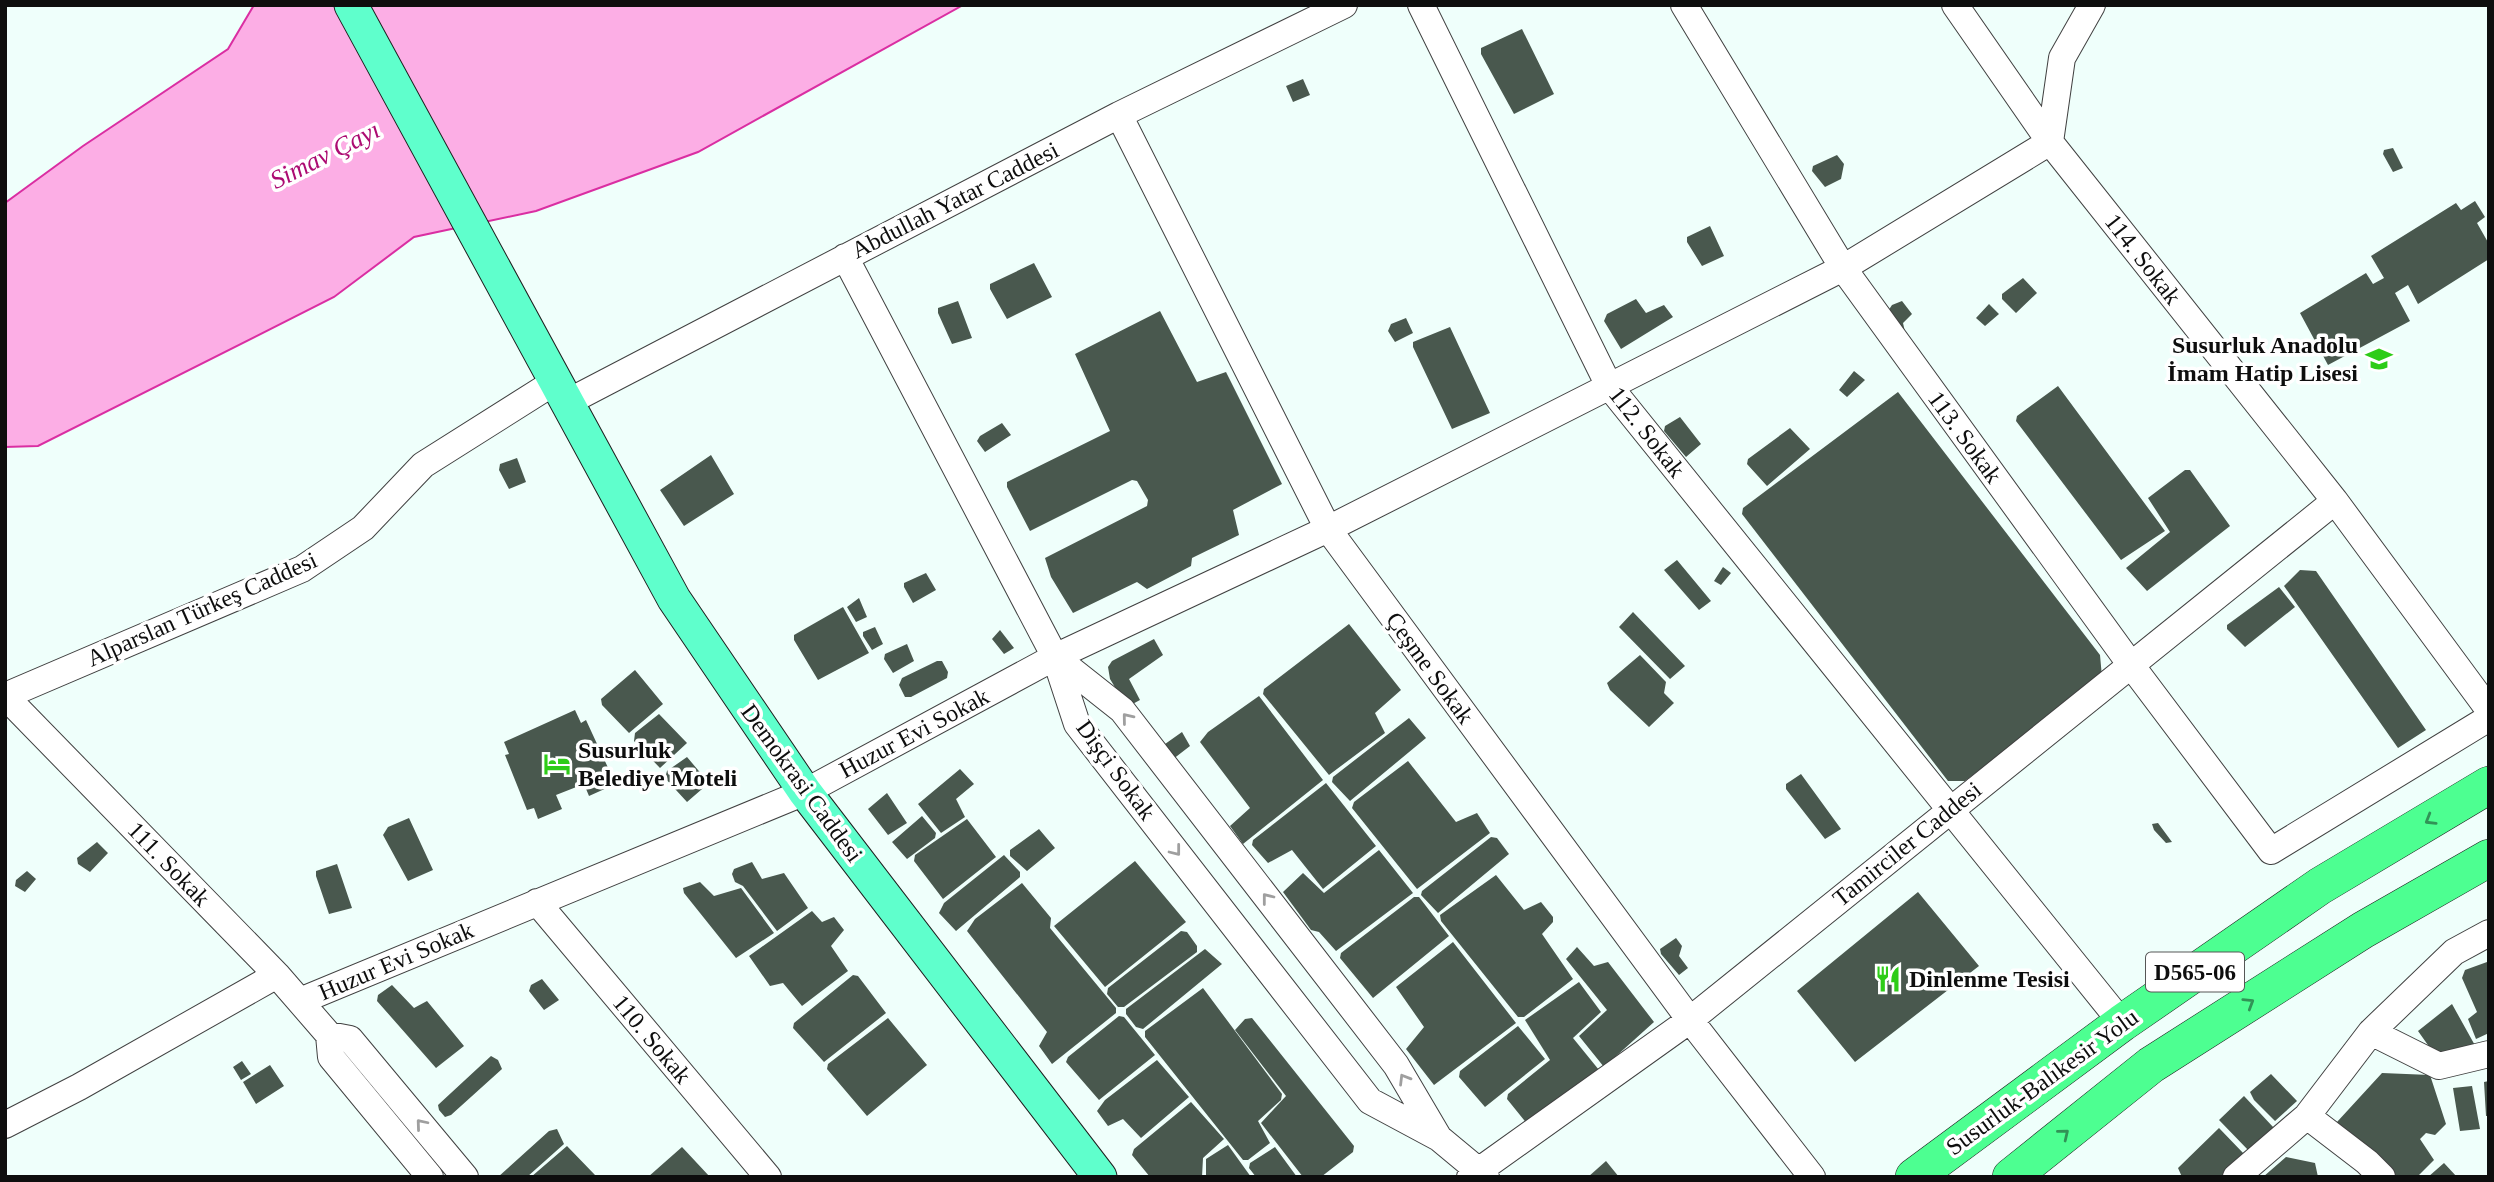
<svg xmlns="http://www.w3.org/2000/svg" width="2494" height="1182" viewBox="0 0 2494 1182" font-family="Georgia,serif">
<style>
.water{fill:#fcaee5;stroke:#da2ea2;stroke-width:2}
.building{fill:#49584e}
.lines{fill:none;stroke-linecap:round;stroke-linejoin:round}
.minor-casing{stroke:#414141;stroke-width:28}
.major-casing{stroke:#1f1f1f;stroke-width:35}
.highway-casing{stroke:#1f1f1f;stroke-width:38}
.minor{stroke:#fff;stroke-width:26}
.major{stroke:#5fffcc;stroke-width:33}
.highway{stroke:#4dff91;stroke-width:37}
.oneway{stroke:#9f9f9f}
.oneway2{stroke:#319356}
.labels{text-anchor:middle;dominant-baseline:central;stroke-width:7;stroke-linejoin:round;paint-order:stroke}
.shield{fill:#fff;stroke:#565656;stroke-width:2}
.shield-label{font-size:23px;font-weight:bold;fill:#0e0e0e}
.street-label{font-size:24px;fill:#0e0e0e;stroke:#fff}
.poi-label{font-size:24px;font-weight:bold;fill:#0e0e0e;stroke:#fff;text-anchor:start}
.water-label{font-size:26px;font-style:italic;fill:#ac0b72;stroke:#fff}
</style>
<rect width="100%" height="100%" fill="#effffb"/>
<path class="water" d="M254 5H963L698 152 536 211 414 237 334 297 38 446 5 447V203L83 146 228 49Z"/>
<path class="building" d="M1522 29 1554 94 1514 114 1481 54V48Z
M1303 79 1310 95 1293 102 1286 86Z
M2393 148 2403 168 2393 172 2383 154 2384 150Z
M1837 155 1844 164 1841 179 1825 187 1812 171 1813 166Z
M2475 201 2485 217 2477 223 2489 244V259L2418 304 2408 285 2395 293 2410 321 2328 365 2300 313 2366 273 2373 284 2384 278 2371 256 2456 203 2461 210Z
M1710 226 1724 256 1702 266 1687 242V237Z
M1034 263 1052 297 1007 319 990 289V284Z
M2023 278 2037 293 2016 313 2002 299V294Z
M1636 299 1646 313 1664 305 1673 317 1621 349 1604 321 1607 314Z
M958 301 972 338 952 344 938 313V308Z
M1902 301 1912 314 1903 323 1905 332 1886 314 1892 305Z
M1989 304 1999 314 1985 326 1976 318Z
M1160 311 1197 382 1226 372 1282 484 1233 510 1239 535 1192 558 1191 566 1147 589 1137 582 1073 613 1051 577 1045 558 1147 506 1148 500 1137 481 1132 480 1030 531 1007 487V482L1110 431 1075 354Z
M1406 318 1413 333 1395 342 1388 331 1391 324Z
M1450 327 1490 413 1452 429 1413 347V342Z
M1854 371 1865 380 1847 397 1839 390Z
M2058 386 2165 531 2121 560 2016 421 2017 416Z
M1898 392 2100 655 2102 677 1965 781H1948L1742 514 1743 508Z
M1680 417 1701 444 1686 457 1664 431 1665 426Z
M1002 423 1011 435 985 452 977 441 980 436Z
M1790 428 1810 449 1767 486 1747 464 1748 459Z
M711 455 734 494 684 526 660 490Z
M517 458 526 482 509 489 499 470 500 464Z
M2185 470H2190L2230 526 2147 591 2126 568 2170 532 2148 498Z
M1677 560 1711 601 1699 610 1664 570Z
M1723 567 1731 573 1721 585 1714 581Z
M2300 570 2316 571 2426 730 2398 748 2284 586Z
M926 573 936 590 913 603 904 587V583Z
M2279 587 2295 607 2245 647 2227 629V625Z
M859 598 867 617 856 622 847 607Z
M843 607 869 653 818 680 794 640V635Z
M1633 612 1685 666 1670 679 1619 627Z
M1349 624 1401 690 1375 713 1385 733 1329 775 1263 694 1264 689Z
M875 627 883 644 872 650 863 636V632Z
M1000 630 1014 648 1004 654 992 639Z
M1154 639 1163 655 1129 679 1140 700 1127 707 1110 679 1108 667 1112 661Z
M907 644 914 661 893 673 884 659 885 654Z
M1640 655 1666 682 1664 693 1674 703 1649 727 1610 690 1607 683Z
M937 661H942L948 672 947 678 911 697H905L899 685 902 678Z
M635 670 663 704 629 733 602 705 601 699Z
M1259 696 1323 780 1243 844 1230 826 1250 808 1200 742 1208 732Z
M575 710 581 723 586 720 610 772 604 775 609 787 589 796 584 784 556 795 562 809 538 819 534 808 527 810 505 755 509 754 504 742Z
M659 714 687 743 660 768 634 741 635 733Z
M1409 718 1426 738 1350 801 1332 782 1333 777Z
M1182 732 1190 746 1168 763 1158 749Z
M687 757 709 783 687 802 665 778 667 771Z
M1408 761 1456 822 1477 813 1490 833 1417 889 1352 808 1354 802Z
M960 769 974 784 956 799 965 817 941 833 918 804Z
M1801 774 1841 829 1825 839 1786 789V784Z
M1326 783 1376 846 1323 889 1292 850 1268 863 1252 845 1253 840Z
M887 793 907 823 888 835 868 809Z
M922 816 936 833 935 838 907 859 892 842Z
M409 818 433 870 408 881 383 835 388 827Z
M967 819 996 857 943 899 914 861 915 855Z
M2158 823 2172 842 2166 843 2154 830 2152 824Z
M1039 829 1055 848 1027 871 1010 856V850Z
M1491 837 1497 838 1509 854 1438 913 1421 895 1422 891Z
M97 842 108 853 90 872 78 864 77 858Z
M1379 850 1413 893 1336 951 1319 932 1311 930 1283 892 1303 873 1324 893Z
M1004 855 1020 872V877L956 931 939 913 944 903Z
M1135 861 1186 922 1105 987 1054 926Z
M752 862 762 879 784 873 808 908 777 931 743 886 735 882 732 874 734 869Z
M337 864 352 908 329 914 316 876V871Z
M27 871 36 879 25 892 15 886 16 880Z
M1496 875 1524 910 1541 902 1553 917V922L1542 934 1573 979 1524 1017H1518L1441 921 1440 915Z
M700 882 714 896 741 888 774 933 736 958 684 893 683 888Z
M1022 883 1051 918 1050 928 1116 1008V1013L1052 1064 1039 1046 1047 1032 967 931 975 919Z
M1918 892 1979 966 1855 1062 1797 991Z
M1414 897H1419L1449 936 1373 998 1340 958 1341 953Z
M812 911 822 922 834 917 844 930 831 946 848 971 802 1006 783 983 770 986 749 956Z
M1181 931 1187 932 1197 946V952L1124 1007H1118L1107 994 1108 988Z
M1676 938 1682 946 1679 956 1688 968 1679 975 1661 954 1660 949Z
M1453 942 1516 1023 1434 1085 1406 1049 1424 1027 1396 987Z
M1577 947 1594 966 1608 962 1654 1022 1604 1067 1579 1036 1607 1010 1566 959Z
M1205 949 1222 964 1143 1029 1136 1027 1126 1014V1009Z
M2487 962 2489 1033 2476 1039 2468 1019 2477 1012 2462 978 2465 970Z
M853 975 858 976 886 1013 824 1062 793 1028 794 1023Z
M542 979 559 1000 544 1010 529 991 531 985Z
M1579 982 1601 1012 1573 1038 1599 1070 1528 1125 1507 1099 1508 1094 1550 1060 1525 1020Z
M392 985 414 1008 427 1001 464 1046 436 1068 377 1001 378 995Z
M1203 988 1282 1094 1281 1100 1258 1121 1270 1143 1248 1160H1243L1145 1037V1031Z
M2452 1004 2477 1049 2435 1055 2418 1031Z
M1119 1016 1124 1017 1155 1055 1099 1100 1066 1062 1068 1057Z
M888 1018 927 1065 867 1116 827 1069 828 1064Z
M1252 1018 1354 1146 1353 1152 1321 1177H1303L1261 1123 1286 1096 1235 1030 1245 1019Z
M1518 1026 1545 1059 1485 1107 1459 1077 1460 1071Z
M491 1056 498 1060 502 1069 451 1115 445 1117 439 1110 438 1105Z
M1157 1060 1189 1097 1141 1138 1123 1119 1108 1126 1097 1111 1105 1100Z
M242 1061 251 1074 241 1080 233 1067Z
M270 1065 284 1086 256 1104 243 1082Z
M2382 1073 2430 1075 2446 1124 2435 1135 2426 1133 2420 1139 2434 1160 2417 1177H2388L2337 1122Z
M2271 1074 2297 1101 2275 1121 2254 1100 2250 1092Z
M2489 1081V1116H2486L2484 1082Z
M2472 1086 2480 1129 2460 1131 2453 1088Z
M2244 1096 2274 1128 2250 1152 2219 1120Z
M1191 1102 1224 1139 1203 1158 1202 1177H1150L1132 1155 1134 1149Z
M2219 1128 2245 1155 2224 1177H2182L2178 1168Z
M557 1129 564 1144 527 1177H498L549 1131Z
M1228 1145 1251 1177H1206V1159Z
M567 1146 595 1175 531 1177Z
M682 1147 710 1177H648Z
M1275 1147 1297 1177H1256L1249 1168 1250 1163Z
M2286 1157 2315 1163 2318 1177H2263Z
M1606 1161 1619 1177H1588Z
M2444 1163 2457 1177H2428Z"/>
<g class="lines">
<g class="minor-casing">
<path id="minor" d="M1421 5 1609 386 2122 1023
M1684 5 1843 268 2131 665 2271 851 2489 718
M1955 5 2050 142 2335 501 2489 710
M1119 115 1328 529 1690 1020 1812 1177
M845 257 1055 657
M568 402 1119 115 1344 5
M5 696 277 975 329 1035 331 1057 430 1177
M5 696 302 569 363 528 423 465 556 381
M537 902 768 1177
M300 1001 805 792 1055 657 1328 529 1843 268 2050 142 2062 58 2092 5
M2371 1032 2454 952 2489 933
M329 1035 350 1039 465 1177
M2307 1116 2367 1162 2382 1177
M5 1125 79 1087 277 975
M1439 1138 1396 1065 1122 710 1055 657 1077 724 1370 1101 1439 1138 1486 1177
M1470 1177 1690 1020 2335 501
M2236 1177 2307 1116 2371 1032 2439 1066 2489 1054"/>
</g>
<g class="major-casing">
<path id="major" d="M351 5 674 599 805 792 1100 1177"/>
</g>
<g class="highway-casing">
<path id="highway" d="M1914 1177 2122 1023 2320 886 2489 785
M2011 1177 2151 1065 2363 930 2489 858"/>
</g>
<use href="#minor" class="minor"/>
<use href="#major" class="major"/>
<use href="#highway" class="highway"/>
</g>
<defs><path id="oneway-chevron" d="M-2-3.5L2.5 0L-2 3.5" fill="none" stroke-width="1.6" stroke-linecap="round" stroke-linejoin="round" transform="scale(1.75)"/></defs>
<g class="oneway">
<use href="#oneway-chevron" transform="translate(1127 718) rotate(-129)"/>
<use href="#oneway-chevron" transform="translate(1176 851) rotate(52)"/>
<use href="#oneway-chevron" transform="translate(1267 898) rotate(-128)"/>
<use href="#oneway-chevron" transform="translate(1404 1079) rotate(-121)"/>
<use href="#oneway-chevron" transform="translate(421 1124) rotate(-130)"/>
</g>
<g class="oneway2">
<use href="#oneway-chevron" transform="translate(2430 820) rotate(149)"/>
<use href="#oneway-chevron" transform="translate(2249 1003) rotate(-32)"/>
<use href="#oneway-chevron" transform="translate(2064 1134) rotate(-39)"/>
</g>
<defs>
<g id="school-bare" transform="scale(2.1)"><path d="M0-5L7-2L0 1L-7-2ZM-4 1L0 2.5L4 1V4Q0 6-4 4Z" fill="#2ecc18" stroke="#fff" stroke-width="2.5" paint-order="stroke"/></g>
<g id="hotel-bare" transform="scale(2.1)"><path d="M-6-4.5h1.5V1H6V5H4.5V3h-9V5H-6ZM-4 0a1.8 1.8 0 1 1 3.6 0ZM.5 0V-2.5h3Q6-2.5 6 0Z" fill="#2ecc18" stroke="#fff" stroke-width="2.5" paint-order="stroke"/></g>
<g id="restaurant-bare" transform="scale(2.1)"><path d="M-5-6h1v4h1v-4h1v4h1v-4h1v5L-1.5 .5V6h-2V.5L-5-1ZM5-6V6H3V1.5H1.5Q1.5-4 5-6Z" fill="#2ecc18" stroke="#fff" stroke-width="2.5" paint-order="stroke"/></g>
</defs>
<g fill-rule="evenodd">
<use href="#school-bare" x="2379" y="359"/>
<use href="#hotel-bare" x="557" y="764"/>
<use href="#restaurant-bare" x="1888" y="979"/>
</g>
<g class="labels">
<rect class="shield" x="2146" y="952.5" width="98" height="39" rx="5"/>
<g class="shield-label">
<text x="2195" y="972">D565-06</text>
</g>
<g class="street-label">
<text transform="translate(955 200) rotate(-27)">Abdullah Yatar Caddesi</text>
<text transform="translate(2143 259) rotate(52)">114. Sokak</text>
<text transform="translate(1647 432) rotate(52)">112. Sokak</text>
<text transform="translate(1965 437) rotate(54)">113. Sokak</text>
<text transform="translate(202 609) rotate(-24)">Alparslan Türkeş Caddesi</text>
<text transform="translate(1430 668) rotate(54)">Çeşme Sokak</text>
<text transform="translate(914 733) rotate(-28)">Huzur Evi Sokak</text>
<text transform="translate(1116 770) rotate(54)">Dişçi Sokak</text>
<text transform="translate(802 783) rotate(54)">Demokrasi Caddesi</text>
<text transform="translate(1907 844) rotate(-39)">Tamirciler Caddesi</text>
<text transform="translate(169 864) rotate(46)">111. Sokak</text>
<text transform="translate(396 961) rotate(-23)">Huzur Evi Sokak</text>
<text transform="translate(652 1039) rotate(50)">110. Sokak</text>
<text transform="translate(2042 1082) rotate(-36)">Susurluk-Balıkesir Yolu</text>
</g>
<g class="poi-label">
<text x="2358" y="345" text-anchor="end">Susurluk Anadolu<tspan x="2358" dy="28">İmam Hatip Lisesi</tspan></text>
<text x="578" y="750">Susurluk<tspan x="578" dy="28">Belediye Moteli</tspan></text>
<text x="1909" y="979">Dinlenme Tesisi</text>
</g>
<g class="water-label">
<text transform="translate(325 155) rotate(-27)">Simav Çayı</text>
</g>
</g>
<rect width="2494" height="1182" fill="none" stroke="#0e0e0e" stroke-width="14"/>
</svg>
